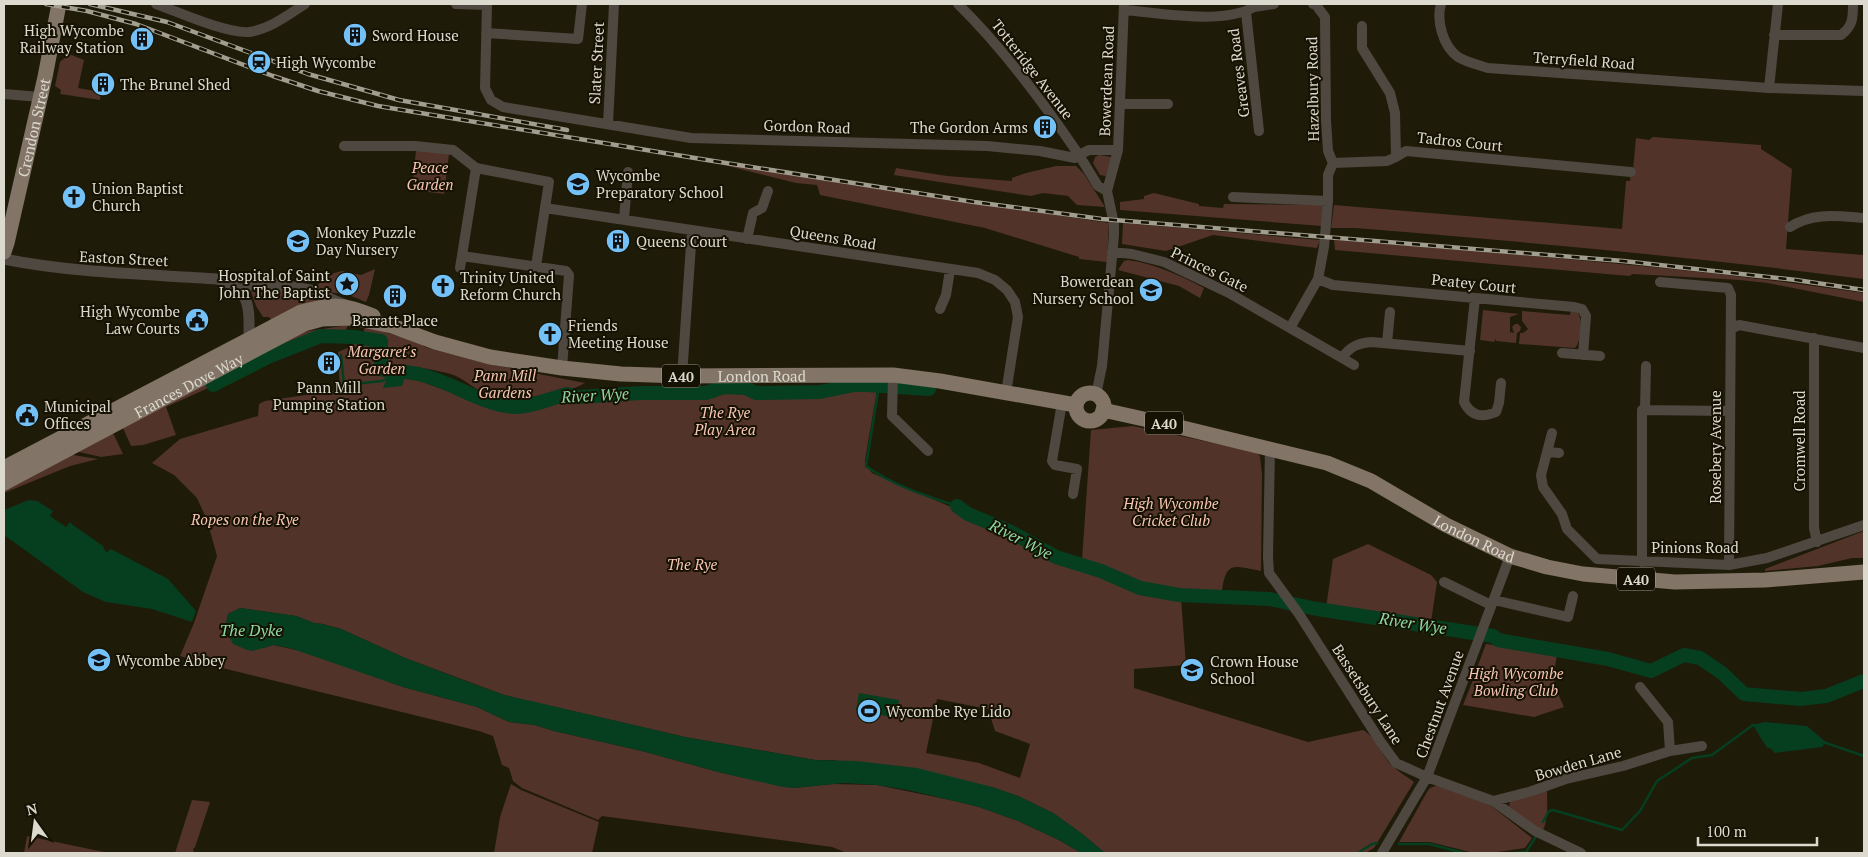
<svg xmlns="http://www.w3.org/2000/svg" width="1868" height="857" viewBox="0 0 1868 857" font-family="'PT Serif',serif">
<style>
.green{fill:#513329;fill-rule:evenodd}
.water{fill:#063e20}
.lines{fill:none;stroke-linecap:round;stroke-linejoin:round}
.stream{stroke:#063e20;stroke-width:2.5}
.river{stroke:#063e20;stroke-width:14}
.minor{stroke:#4e4841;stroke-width:10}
.tertiary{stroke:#4e4841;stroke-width:11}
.primary{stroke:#827467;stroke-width:15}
.rail-casing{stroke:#a19e90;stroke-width:4.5}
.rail{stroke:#161203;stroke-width:2.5;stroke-dasharray:8;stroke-linecap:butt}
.labels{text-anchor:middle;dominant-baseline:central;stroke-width:4;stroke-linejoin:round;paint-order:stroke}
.shield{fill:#161203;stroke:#a19d91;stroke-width:1}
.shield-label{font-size:14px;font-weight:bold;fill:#dcd9ce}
.poi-label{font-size:15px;fill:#dcd9ce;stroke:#161203;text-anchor:start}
.street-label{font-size:15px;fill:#dcd9ce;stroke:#161203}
.park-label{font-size:15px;font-style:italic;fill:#f8c5b4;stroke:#161203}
.water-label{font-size:16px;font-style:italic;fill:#8ddaa6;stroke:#161203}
</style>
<rect width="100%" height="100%" fill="#1f1b09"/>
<path class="green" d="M69 54 84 60 78 88 101 92 100 100 60 94 61 90 55 86 60 62Z
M1653 137 1761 145V149L1792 169 1786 249 1864 255V279C1695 257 1526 242 1356 228H1331L1334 205 1622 229 1626 181H1630L1631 170H1633L1636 138 1649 140Z
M416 150 449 154 444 194 412 190Z
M1099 155 1112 157 1106 176 1100 175 1093 163 1095 157Z
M708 161 844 184 1109 223 1107 262 1079 259V257L985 228 820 195 817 185 796 183Z
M1056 166H1076L1084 174 1105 207 1077 205 1068 196 1043 193 1031 196 894 175 896 168 947 176 1012 181V178L1026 173Z
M1154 193 1199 204V206L1223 208 1224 204 1323 205 1322 226 1120 210V202L1144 199V196Z
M1123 223 1320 240 1317 248 1213 235 1166 251 1122 244Z
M1334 240C1511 254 1689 267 1864 293V302L1768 283 1740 280 1633 274 1629 276 1335 250Z
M1128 260C1156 264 1179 275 1204 288L1200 298 1179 286 1118 270 1124 261Z
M375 269 369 295 366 302 346 294 326 292 317 289V285L334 273 342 271 361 275Z
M257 285 297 291 325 301 272 321 269 317H263L256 306 251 292Z
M1483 310 1519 314 1510 317V332L1514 333 1512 327 1515 324H1518L1521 327 1520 331 1517 333 1516 343 1496 341V339L1494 342 1480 340Z
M1571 310 1578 313C1583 321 1581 342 1575 348L1519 344 1520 333H1523L1528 329 1522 321V311L1570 315Z
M348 325 346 330 326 331 298 338 215 385 166 407 176 435 143 445 131 446 123 428 126 425 166 406 197 386 303 332Z
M365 326 417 342 425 347 488 364 585 383C574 390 561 391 548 394 534 396 517 401 502 399 483 397 473 385 458 377 449 372 427 369 417 367L415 378 417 380 483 404 498 408H513L535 405 551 400 633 394 718 391 790 395 827 392 843 389 877 390 865 460 866 465 872 473 958 510 957 513 976 523 984 524 1062 563 1094 572 1116 583 1151 595 1181 598 1186 665 1134 669V688L1308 742 1363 730C1375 736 1382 755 1391 765 1398 771 1407 777 1414 782L1374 848 1365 853H1105L1081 833 1053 813 1018 796 992 787 833 760H815L685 737 504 695 405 658 341 629 323 624 314 623 296 616 240 608 228 614 225 628 227 636 263 648 273 645 306 652 403 687 477 707 509 722 535 725 554 731 642 751 722 773 794 788 833 784 877 785 955 801 979 807 1018 821 1059 840 1081 853H847L832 847 602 816 598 820 522 788 513 781 509 768 502 765 493 736 479 731 210 665 180 656 194 623 217 556 207 520 197 498 174 475 152 463 180 439 258 416 259 404 265 401 340 390 338 352 350 347 354 340H362ZM937 699 988 709 995 731 1030 744 1020 778 979 763 926 753Z
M1133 426 1256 452 1260 456 1262 474 1261 571C1236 567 1226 559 1222 591L1160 588 1143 584 1119 572 1082 560 1091 430Z
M111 433 114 435 123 454 101 457 79 452 78 447Z
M67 454 98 459 70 466 4 493V487Z
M1864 531V558H1852L1818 566 1765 571V569Z
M1368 544 1431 575 1437 582 1431 622 1326 608 1333 559Z
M1486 644 1557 654 1554 674 1555 675 1554 685 1564 707 1534 717 1463 705 1475 675 1480 672 1478 665Z
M511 784 521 790 599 822 592 853H494L500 817Z
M1438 785 1459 792 1490 805 1532 838 1525 848 1490 853H1474L1430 842H1399L1427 792 1430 788Z
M1547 788C1547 802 1549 819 1542 832L1509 808 1510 800Z
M192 800 210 802 195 847 193 849 194 853H175Z
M27 836 109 853H24Z"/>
<path class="water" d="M389 367H393L406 373 402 386 383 388 388 375 386 370Z
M29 500 37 501 53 511 50 516 66 527 70 522 73 525 103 546 105 551 107 552 111 549 168 579 196 611 192 622 152 609 106 602 83 592 4 535V510Z
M240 608 296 616 314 623 322 624 341 629 405 658 460 679 504 695 535 702 685 737 815 760 856 761 917 768 992 787 1018 796 1053 813 1081 833 1105 853H1081L1059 840 1018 821 979 807 908 790 877 785 844 783 794 788 783 787 722 773 642 751 554 731 535 725 509 722 477 707 403 687 290 648 273 645 253 651 247 650 233 644 225 628 228 614Z
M859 693 899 700 896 718 856 710Z
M1764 722 1807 726 1826 742 1822 747 1775 753 1770 748H1767L1753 725Z"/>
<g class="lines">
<path class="stream" d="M341 355 344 385 382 381 390 377
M879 386 866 466C892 485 926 496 957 506
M1823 742 1864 756
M1543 822 1549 811 1553 810 1622 830 1640 811 1657 781 1692 758 1712 755 1753 725H1754
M1399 844H1429L1464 853
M1358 853 1372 844 1377 843
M1515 853 1526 852 1537 835"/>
<path class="river" d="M213 385 268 357 321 336 354 337 381 341V365L384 370C395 373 407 371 418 374 451 381 481 405 515 407 533 407 551 398 567 394L577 397 641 393H706L724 387 745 388 756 393 820 392 854 385H867L929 389
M957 506 968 514 1009 531 1056 557 1101 571 1140 588 1179 595 1270 599 1317 609 1493 636 1498 640 1608 659 1651 671 1684 655 1700 658 1722 673 1744 694 1801 699 1826 696 1864 681"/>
<path class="minor" d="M156 4C178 12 227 34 249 32 270 29 288 15 305 4
M456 4 487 5
M487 4 485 88 491 100 503 107 691 138 987 146 1040 151 1075 158 1079 155 1098 186 1107 191
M958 4C1004 49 1043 102 1079 155L1089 150H1118
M1441 4C1436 21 1443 46 1458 57 1466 62 1479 65 1488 68L1769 88 1864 91
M1254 7 1274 4
M1124 10C1160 13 1223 25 1254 7V4
M1246 12 1259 131
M1362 26V48L1390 93 1395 113 1396 157 1406 151 1631 172
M486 33 578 39 582 4
M1774 35H1841C1853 26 1853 18 1853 4
M1769 88 1778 4
M4 94 40 97
M1120 104H1168
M608 124 614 4
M344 146H415L453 150 476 168
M1333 163 1387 161 1396 157
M476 168 549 182 536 266
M1233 197 1328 201V175L1333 163 1328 151 1326 120 1325 17 1316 5 1313 4
M545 208 978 273 995 280 1007 290 1015 302 1018 317 1006 393
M624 219 628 172
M1790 227C1813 212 1837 216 1864 218
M747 239 753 213 762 208 768 191
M1112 252 1132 254 1164 262 1229 293 1342 358C1350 346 1359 343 1372 342L1470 351
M462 256 566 271 569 275 562 368
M460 268 476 168
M1318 279 1333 285 1574 307 1582 309 1586 316 1583 355
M1660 282 1728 288 1731 295 1729 565
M1475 298 1464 402C1471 416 1482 418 1496 412L1499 403 1501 383
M940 309 946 295 950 270
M1290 328 1318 279 1324 247 1328 201
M1731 329 1739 325 1864 348
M1814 338V528L1817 542
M1387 343 1390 312
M1562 353 1600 356
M1342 358 1354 365
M893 375 892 416 928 451
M682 376 692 230
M1096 395 1102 366 1114 235V224L1107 191 1118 150 1124 4
M1062 403 1052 461 1055 465 1077 469 1073 494
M1645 409 1646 366
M1552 433 1541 475 1543 487 1562 514 1567 529 1597 559
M1270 448 1268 557 1269 573 1299 614 1380 741 1396 763 1427 777 1493 801 1535 831 1581 853
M1548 452 1559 453
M1597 559 1729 565 1767 558 1864 525
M1642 562V410L1729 411
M1444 582 1491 605
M1494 600 1568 617 1573 596
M1640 687 1668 722 1670 751
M1493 801 1529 792 1566 779 1623 766 1670 751 1702 746
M1382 853 1427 777 1510 556"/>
<path class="tertiary" d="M4 259C74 273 146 274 217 279 252 288 249 309 249 339
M240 290 259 281 310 290 345 305"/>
<g class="primary">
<path id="s1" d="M4 252 7 243 45 77 59 4"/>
<circle cx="1090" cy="407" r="14"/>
<path id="s2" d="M1103 410 1175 426 1327 463 1371 481 1446 525 1510 556 1547 567 1583 574 1675 582 1765 580 1864 572"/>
<path d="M4 468 301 312C332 304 343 303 373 316"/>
<path id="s3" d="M4 483 304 324 322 319 353 318 392 326 435 342 490 357 562 368 621 374 682 376 893 375 940 381 1076 405"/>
</g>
<g class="rail-casing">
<path id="rail" d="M46 4 87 11 136 24 273 76 318 91 378 106 707 160 974 202 1102 219 1623 261 1796 280 1864 290
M90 4 167 22 308 74 399 100 567 130"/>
</g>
<use href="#rail" class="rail"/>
</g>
<defs>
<g id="building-disc" transform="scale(1.25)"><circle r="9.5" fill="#73c1f6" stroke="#161203"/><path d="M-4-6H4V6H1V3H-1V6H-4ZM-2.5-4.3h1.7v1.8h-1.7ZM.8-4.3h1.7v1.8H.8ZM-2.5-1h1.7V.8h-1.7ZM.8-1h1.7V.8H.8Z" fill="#111"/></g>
<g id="station-disc" transform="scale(1.25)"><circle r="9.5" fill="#73c1f6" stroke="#161203"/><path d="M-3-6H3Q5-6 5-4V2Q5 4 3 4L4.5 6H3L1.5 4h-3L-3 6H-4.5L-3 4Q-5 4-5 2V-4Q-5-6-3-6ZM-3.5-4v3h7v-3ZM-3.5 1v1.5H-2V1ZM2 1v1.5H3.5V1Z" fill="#111"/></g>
<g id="school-disc" transform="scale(1.25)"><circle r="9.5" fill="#73c1f6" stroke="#161203"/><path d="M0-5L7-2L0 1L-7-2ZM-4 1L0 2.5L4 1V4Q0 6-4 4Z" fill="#111"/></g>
<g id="church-disc" transform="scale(1.25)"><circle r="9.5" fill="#73c1f6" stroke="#161203"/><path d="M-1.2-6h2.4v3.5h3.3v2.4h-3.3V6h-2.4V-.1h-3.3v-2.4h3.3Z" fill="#111"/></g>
<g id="sight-disc" transform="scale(1.25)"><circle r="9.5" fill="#73c1f6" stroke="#161203"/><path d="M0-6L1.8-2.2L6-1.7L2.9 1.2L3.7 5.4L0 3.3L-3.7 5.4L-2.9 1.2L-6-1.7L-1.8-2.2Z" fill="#111"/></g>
<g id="civic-disc" transform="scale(1.25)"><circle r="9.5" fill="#73c1f6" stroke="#161203"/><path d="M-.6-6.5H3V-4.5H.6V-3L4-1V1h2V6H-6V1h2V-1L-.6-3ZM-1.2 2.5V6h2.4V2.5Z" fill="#111"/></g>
<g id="stadium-disc" transform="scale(1.25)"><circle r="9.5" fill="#73c1f6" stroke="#161203"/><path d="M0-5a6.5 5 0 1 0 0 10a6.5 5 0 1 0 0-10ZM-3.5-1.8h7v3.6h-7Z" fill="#111"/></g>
</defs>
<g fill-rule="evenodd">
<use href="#building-disc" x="355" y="35"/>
<use href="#building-disc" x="142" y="39"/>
<use href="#station-disc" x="259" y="62"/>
<use href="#building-disc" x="103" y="84"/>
<use href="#building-disc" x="1045" y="127"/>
<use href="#school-disc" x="578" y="184"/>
<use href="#church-disc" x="74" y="197"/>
<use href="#school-disc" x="298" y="241"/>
<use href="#building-disc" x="618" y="241"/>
<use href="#sight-disc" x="347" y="284"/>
<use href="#church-disc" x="443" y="286"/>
<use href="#school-disc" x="1151" y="290"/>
<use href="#building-disc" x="395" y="296"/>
<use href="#civic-disc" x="197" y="320"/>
<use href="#church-disc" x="550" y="334"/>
<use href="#building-disc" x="329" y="363"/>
<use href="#civic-disc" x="27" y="415"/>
<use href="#school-disc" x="99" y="660"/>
<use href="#school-disc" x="1192" y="670"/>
<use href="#stadium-disc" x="869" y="711"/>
</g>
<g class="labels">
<g class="shield">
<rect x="662" y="364.5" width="38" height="23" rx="4"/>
<rect x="1145" y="411.5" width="38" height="23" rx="4"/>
<rect x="1617" y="567.5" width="38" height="23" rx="4"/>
</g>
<g class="shield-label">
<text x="681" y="376">A40</text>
<text x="1164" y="423">A40</text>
<text x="1636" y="579">A40</text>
</g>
<g class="poi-label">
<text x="124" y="30" text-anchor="end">High Wycombe<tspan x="124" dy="17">Railway Station</tspan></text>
<text x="372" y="35">Sword House</text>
<text x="276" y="62">High Wycombe</text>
<text x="120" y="84">The Brunel Shed</text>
<text x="1028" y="127" text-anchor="end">The Gordon Arms</text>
<text x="596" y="175">Wycombe<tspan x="596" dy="17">Preparatory School</tspan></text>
<text x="92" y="188">Union Baptist<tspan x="92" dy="17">Church</tspan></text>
<text x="316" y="232">Monkey Puzzle<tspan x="316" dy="17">Day Nursery</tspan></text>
<text x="636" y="241">Queens Court</text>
<text x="330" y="275" text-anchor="end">Hospital of Saint<tspan x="330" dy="17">John The Baptist</tspan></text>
<text x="460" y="277">Trinity United<tspan x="460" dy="17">Reform Church</tspan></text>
<text x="1134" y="281" text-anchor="end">Bowerdean<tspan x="1134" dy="17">Nursery School</tspan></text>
<text x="180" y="311" text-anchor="end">High Wycombe<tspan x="180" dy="17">Law Courts</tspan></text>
<text x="395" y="320" text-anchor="middle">Barratt Place</text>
<text x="568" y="325">Friends<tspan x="568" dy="17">Meeting House</tspan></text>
<text x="329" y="387" text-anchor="middle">Pann Mill<tspan x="329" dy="17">Pumping Station</tspan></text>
<text x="44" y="406">Municipal<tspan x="44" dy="17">Offices</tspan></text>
<text x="116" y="660">Wycombe Abbey</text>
<text x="1210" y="661">Crown House<tspan x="1210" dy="17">School</tspan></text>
<text x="886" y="711">Wycombe Rye Lido</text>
</g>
<g class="street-label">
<text transform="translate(1584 60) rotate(4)">Terryfield Road</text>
<text transform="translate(596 63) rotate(-87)">Slater Street</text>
<text transform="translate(1033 69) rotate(52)">Totteridge Avenue</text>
<text transform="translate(1238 73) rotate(-97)">Greaves Road</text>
<text transform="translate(1106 81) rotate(-88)">Bowerdean Road</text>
<text transform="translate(1312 89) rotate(-91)">Hazelbury Road</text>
<text transform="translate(807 126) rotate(2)">Gordon Road</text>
<text stroke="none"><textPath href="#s1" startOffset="128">Crendon Street</textPath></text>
<text transform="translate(1460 141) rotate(6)">Tadros Court</text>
<text transform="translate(833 237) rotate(9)">Queens Road</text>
<text transform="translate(124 258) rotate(3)">Easton Street</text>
<text transform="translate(1210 269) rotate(26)">Princes Gate</text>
<text transform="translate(1474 283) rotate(6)">Peatey Court</text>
<text stroke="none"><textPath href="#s3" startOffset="805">London Road</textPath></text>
<text stroke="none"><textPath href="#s3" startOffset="209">Frances Dove Way</textPath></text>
<text transform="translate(1799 441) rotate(-90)">Cromwell Road</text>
<text transform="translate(1715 447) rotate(-90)">Rosebery Avenue</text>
<text stroke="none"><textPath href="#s2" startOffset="396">London Road</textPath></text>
<text x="1695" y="547">Pinions Road</text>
<text transform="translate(1368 694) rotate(57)">Bassetsbury Lane</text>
<text transform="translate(1439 704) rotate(-70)">Chestnut Avenue</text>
<text transform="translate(1578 763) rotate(-16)">Bowden Lane</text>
</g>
<g class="park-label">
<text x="430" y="167">Peace<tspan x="430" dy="17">Garden</tspan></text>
<text x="382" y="351">Margaret's<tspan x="382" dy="17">Garden</tspan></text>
<text x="505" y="375">Pann Mill<tspan x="505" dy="17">Gardens</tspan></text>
<text x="725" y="412">The Rye<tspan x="725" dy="17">Play Area</tspan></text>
<text x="1171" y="503">High Wycombe<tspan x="1171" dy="17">Cricket Club</tspan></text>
<text x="245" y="519">Ropes on the Rye</text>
<text x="692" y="564">The Rye</text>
<text x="1516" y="673">High Wycombe<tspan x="1516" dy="17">Bowling Club</tspan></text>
</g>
<g class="water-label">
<text transform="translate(595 395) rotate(-3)">River Wye</text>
<text transform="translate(1021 539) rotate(27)">River Wye</text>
<text transform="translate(1413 623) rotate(9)">River Wye</text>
<text x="251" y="630">The Dyke</text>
</g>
</g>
<rect width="1868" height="857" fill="none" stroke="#dcd9ce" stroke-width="10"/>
<g transform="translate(35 822) rotate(346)" stroke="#161203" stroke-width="4" paint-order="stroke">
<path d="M0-4L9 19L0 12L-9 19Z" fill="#dcd9ce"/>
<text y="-8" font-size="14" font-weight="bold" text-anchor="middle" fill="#dcd9ce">N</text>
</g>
<path d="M1698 837v8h119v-8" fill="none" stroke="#dcd9ce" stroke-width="2.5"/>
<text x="1706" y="837" font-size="15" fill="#dcd9ce" stroke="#161203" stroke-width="4" paint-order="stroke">100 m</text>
</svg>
